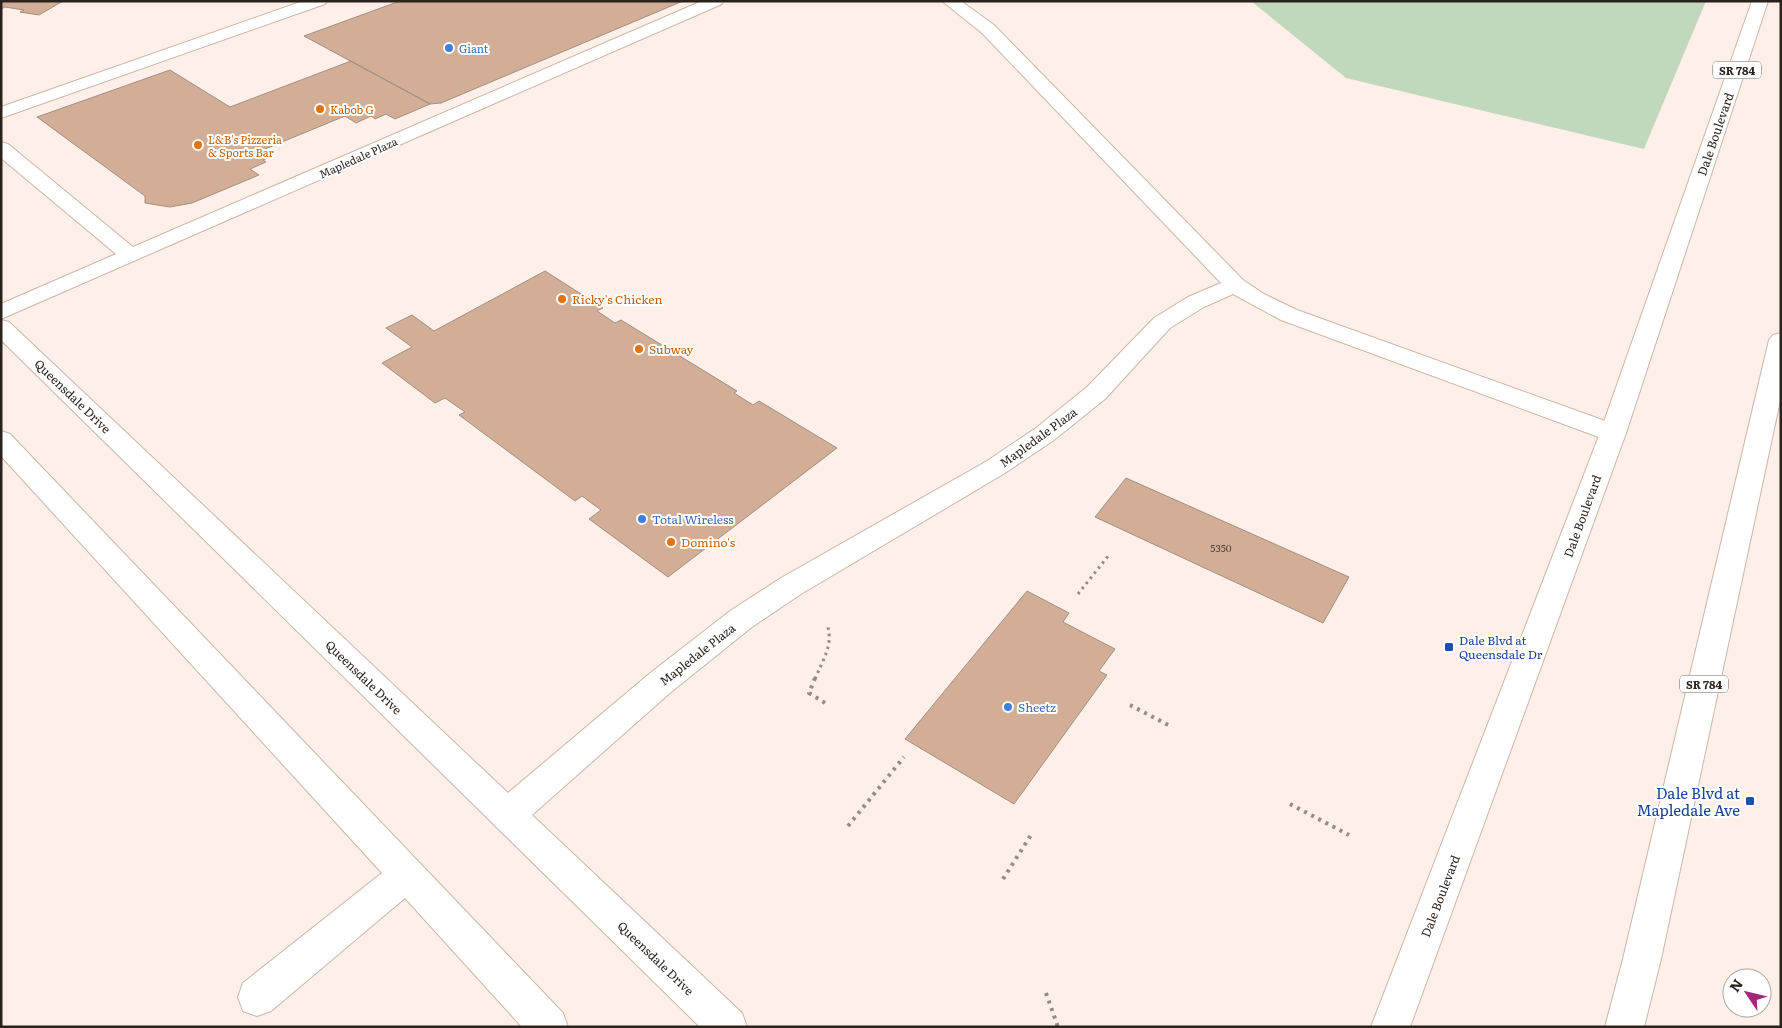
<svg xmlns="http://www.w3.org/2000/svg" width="1782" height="1028" viewBox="0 0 1782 1028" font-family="Literata,serif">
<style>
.green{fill:#c2d8bc}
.building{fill:#d3ae96;stroke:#a38e82}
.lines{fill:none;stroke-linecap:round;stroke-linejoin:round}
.minor-casing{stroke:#cbb5a8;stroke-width:2}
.major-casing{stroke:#cbb5a8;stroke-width:2}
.path-far1{stroke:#958a84;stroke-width:3;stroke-dasharray:2.5 4;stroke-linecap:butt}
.path{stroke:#958a84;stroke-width:4;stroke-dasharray:3 5;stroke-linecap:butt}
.minor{fill:#fff;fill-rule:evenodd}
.major{fill:#fff;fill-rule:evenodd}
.shop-dot{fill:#3f7fe0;stroke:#fff;stroke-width:2}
.food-dot{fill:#e8710a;stroke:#fff;stroke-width:2}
.transit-dot{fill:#1a4fb4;stroke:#fff;stroke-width:2}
.labels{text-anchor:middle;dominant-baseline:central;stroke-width:4;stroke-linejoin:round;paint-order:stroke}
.number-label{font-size:10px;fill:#54453b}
.far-shop-label{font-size:11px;fill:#366cbe;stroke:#fff;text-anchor:start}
.shield{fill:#fff;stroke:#6a6461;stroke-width:1}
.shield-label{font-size:11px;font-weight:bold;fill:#2a221d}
.far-food-label{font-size:11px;fill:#c56008;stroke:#fff;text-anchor:start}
.far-street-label{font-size:11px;fill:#2a221d;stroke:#fff}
.street-label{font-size:12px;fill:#2a221d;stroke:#fff}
.food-label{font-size:12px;fill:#c56008;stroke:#fff;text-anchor:start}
.shop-label{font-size:12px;fill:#366cbe;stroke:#fff;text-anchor:start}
.transit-label{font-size:12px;fill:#164399;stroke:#fff;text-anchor:start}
.near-transit-label{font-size:15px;fill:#164399;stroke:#fff;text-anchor:end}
</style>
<rect width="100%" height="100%" fill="#fef0e8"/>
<path class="green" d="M1251 1H1706L1644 149 1346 78Z"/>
<path class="building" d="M1 1H63L39 15 20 12 24 10 5 7 1 9Z
M400 1H683L441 103 430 104 304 36Z
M351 61 430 104 395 119 386 114 375 119 371 116 356 123 345 116 265 149 274 155 263 160 266 162 250 169 259 175 192 203 170 207 145 203V196L37 117 170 70 230 107Z
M545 271 603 308 597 311 615 323 621 320 737 391 734 393 753 405 759 401 837 448 668 577 589 519 601 510 582 496 575 501 459 415 465 412 445 398 435 403 382 363 412 347 386 328 412 315 434 331Z
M1126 478 1349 577 1323 623 1095 517Z
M1027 591 1069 613 1063 622 1115 649 1099 671 1107 675 1014 804 905 739Z"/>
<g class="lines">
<g class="minor-casing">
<path id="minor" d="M303 1H327L325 4 1 118V107Z
M702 1H724L722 4 1 319V304L116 254 1 158V142L8 144 133 247Z
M942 1H961L994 25 1243 280 1264 294 1297 310 1622 427 1626 433 1622 439 1613 442 1604 439 1281 320 1233 294 1204 307 1170 328 1105 399 1054 440 1005 473 801 594 752 627 671 692 532 815 742 1013 747 1027H700L1 340V320L9 322 508 793 649 674 730 611 781 578 987 461 1036 428 1087 387 1154 318 1188 297 1221 283 982 33Z
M1 431 10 434 563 1013 568 1027H522L405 898 271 1011 257 1016 243 1011 238 997 243 983 382 873 1 456Z"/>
</g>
<g class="major-casing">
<path id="major" d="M1752 1H1768L1626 433 1410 1027H1371L1600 433Z
M1781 333V396L1661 959 1644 1027H1605L1623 959 1769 340 1773 335Z"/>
</g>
<path class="path-far1" d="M1078 594 1109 555
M815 679C823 659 834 645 827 624"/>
<path class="path" d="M815 678 809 693 825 703
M1130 705 1170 726
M1290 804 1349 835
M848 826 904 757
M1003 879 1031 835
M1046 993 1058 1027"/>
<use href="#minor" class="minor"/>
<use href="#major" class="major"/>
</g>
<g class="shop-dot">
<circle cx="449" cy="48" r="5"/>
<circle cx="642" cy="519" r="5"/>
<circle cx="1008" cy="707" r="5"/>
</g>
<g class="food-dot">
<circle cx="320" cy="109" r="5"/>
<circle cx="198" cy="145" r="5"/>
<circle cx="562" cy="299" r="5"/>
<circle cx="639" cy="349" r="5"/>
<circle cx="671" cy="542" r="5"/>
</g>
<g class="transit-dot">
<rect x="1444" y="642" width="10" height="10" rx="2.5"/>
<rect x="1745" y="796" width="10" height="10" rx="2.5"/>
</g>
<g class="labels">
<g class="number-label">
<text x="1221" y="547">5350</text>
</g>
<g class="far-shop-label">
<text x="459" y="48">Giant</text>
</g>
<g class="shield">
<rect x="1713" y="61.5" width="48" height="17" rx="4"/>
<rect x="1680" y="675.5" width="48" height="17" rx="4"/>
</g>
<g class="shield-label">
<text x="1737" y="70">SR 784</text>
<text x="1704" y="684">SR 784</text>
</g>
<g class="far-food-label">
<text x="330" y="109">Kabob G</text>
<text x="208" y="139">L&amp;B's Pizzeria<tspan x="208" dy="13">&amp; Sports Bar</tspan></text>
</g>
<g class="far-street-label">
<text transform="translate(358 157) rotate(-24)">Mapledale Plaza</text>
</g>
<g class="street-label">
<text transform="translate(1715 134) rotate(-71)">Dale Boulevard</text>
<text transform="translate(73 396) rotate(44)">Queensdale Drive</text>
<text transform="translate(1038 437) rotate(-36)">Mapledale Plaza</text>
<text transform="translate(1582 516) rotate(-70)">Dale Boulevard</text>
<text transform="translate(697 654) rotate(-38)">Mapledale Plaza</text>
<text transform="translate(364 677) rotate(44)">Queensdale Drive</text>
<text transform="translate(1440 896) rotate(-69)">Dale Boulevard</text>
<text transform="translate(656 958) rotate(44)">Queensdale Drive</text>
</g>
<g class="food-label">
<text x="572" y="299">Ricky's Chicken</text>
<text x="649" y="349">Subway</text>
<text x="681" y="542">Domino's</text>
</g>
<g class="shop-label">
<text x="652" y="519">Total Wireless</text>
<text x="1018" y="707">Sheetz</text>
</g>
<g class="transit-label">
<text x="1459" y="640">Dale Blvd at<tspan x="1459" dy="14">Queensdale Dr</tspan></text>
</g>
<g class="near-transit-label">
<text x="1740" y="792">Dale Blvd at<tspan x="1740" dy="17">Mapledale Ave</tspan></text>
</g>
</g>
<rect width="1782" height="1028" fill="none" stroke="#2a221d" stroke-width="5"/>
<g transform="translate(1747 993) rotate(305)"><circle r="24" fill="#ffffff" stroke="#aaa7a5"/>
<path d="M0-4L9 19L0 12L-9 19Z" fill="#a4277a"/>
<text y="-8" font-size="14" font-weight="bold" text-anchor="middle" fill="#2a221d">N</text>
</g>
</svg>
